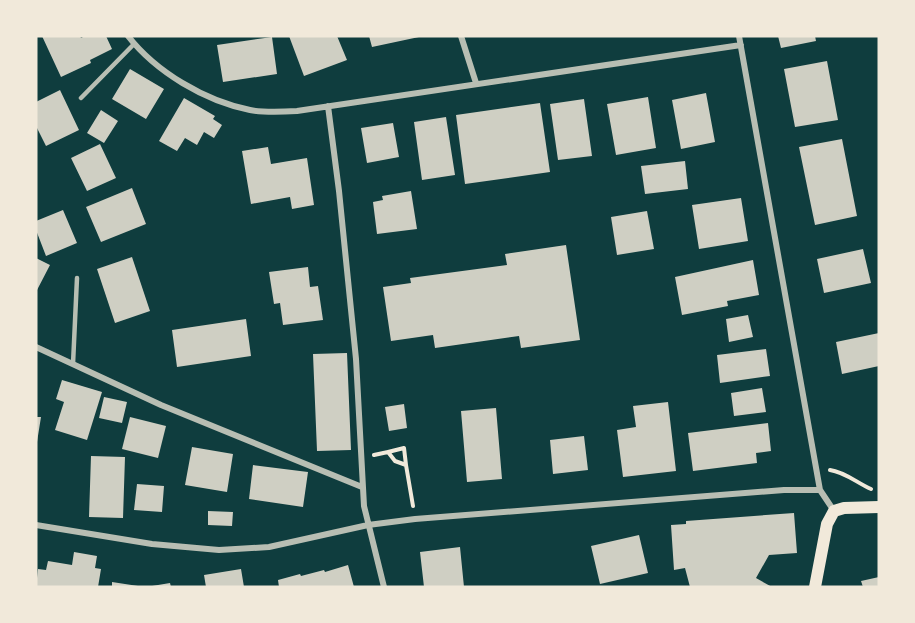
<svg xmlns="http://www.w3.org/2000/svg" width="915" height="623" viewBox="0 0 915 623" font-family="'Source Sans 3',sans-serif">
<style>
.building{fill:#cfcfc3}
.lines{fill:none;stroke-linecap:round;stroke-linejoin:round}
.path{stroke:#f1e9da;stroke-width:4}
.service{stroke:#b8beb3;stroke-width:4.5}
.minor{stroke:#b8beb3;stroke-width:6}
.secondary{stroke:#f1e9da;stroke-width:12}
</style>
<rect width="100%" height="100%" fill="#0f3d3e"/>
<path class="building" d="M42 36H80L81 38 85 36H106L112 49 90 60 91 63 61 77Z
M289 36H337L347 60 304 76Z
M369 36H419V37L372 47Z
M778 36H815L816 41 781 48Z
M272 37 277 74 223 82 217 45Z
M827 61 838 120 795 127 784 69Z
M130 69 164 89 146 119 112 99Z
M60 90 79 130 46 146 36 126V102Z
M706 93 715 142 681 149 672 100Z
M648 97 656 148 616 155 607 104Z
M184 98 215 116 213 119 222 125 214 138 204 132 197 145 185 138 177 151 159 141Z
M584 99 592 156 558 160 550 104Z
M540 103 550 172 465 184 456 115Z
M101 110 118 121 104 143 87 133Z
M446 117 455 175 422 180 414 122Z
M393 123 399 157 367 163 361 128Z
M842 139 857 216 815 225 799 147Z
M100 144 116 178 87 191 71 158Z
M268 147 271 164 307 158 314 205 292 209 290 197 251 204 242 151Z
M685 161 688 189 645 194 641 166Z
M132 188 146 224 101 242 86 207Z
M411 191 417 229 377 234 373 202 383 200 382 196Z
M741 198 748 241 699 249 692 205Z
M63 210 77 243 46 256 36 230V221Z
M647 211 654 249 617 255 611 217Z
M566 245 580 340 521 348 519 336 435 348 433 335 391 341 383 287 411 283 410 278 507 265 505 254Z
M863 249 871 283 824 293 817 259Z
M132 257 150 311 115 323 97 269Z
M36 258 50 265 36 292Z
M753 260 759 295 727 301 728 306 682 315 675 277Z
M308 267 310 287 318 286 323 320 283 325 280 303 274 304 269 272Z
M748 315 753 337 729 342 726 319Z
M246 319 251 356 177 367 172 330Z
M879 333V366L842 374 836 342Z
M766 349 770 376 720 383 717 355Z
M347 353 351 450 317 451 313 354Z
M62 380 102 392 87 440 55 430 64 402 56 399Z
M762 388 766 412 734 416 731 393Z
M104 397 127 402 122 423 99 418Z
M668 402 676 471 623 477 617 430 636 427 633 406Z
M404 404 407 428 389 431 385 407Z
M496 408 502 479 467 482 461 411Z
M36 417H41L37 442H36Z
M130 417 166 426 158 458 122 449Z
M768 423 771 451 756 453 757 463 693 471 688 433Z
M584 436 588 470 553 474 550 440Z
M192 447 233 454 227 492 185 485Z
M91 456 125 457 123 518 89 517Z
M253 465 308 472 303 507 249 499Z
M137 484 164 486 162 512 134 510Z
M208 511 233 512 232 526 208 525Z
M794 513 797 553 769 555 756 578 772 587H690L685 568 674 570 671 525 686 524V521Z
M639 535 648 573 600 584 591 546Z
M460 547 464 587H424L420 552Z
M74 552 97 556 95 568 101 569 98 587H36L38 569 46 570 48 561 72 565Z
M348 565 354 587H279L278 580 300 574 301 576 324 570 325 572Z
M241 569 244 587H206L204 575Z
M879 577V587H863L861 581Z
M112 582 138 586V587H112Z
M170 583 171 587H152V586Z"/>
<g class="lines">
<path class="path" d="M388 452 404 448 406 465
M374 455 388 452 395 461 406 465 413 506
M830 470C845 472 857 483 871 489"/>
<path class="service" d="M81 98 134 44
M73 364 77 278"/>
<path class="minor" d="M128 36C156 72 205 101 250 110 265 113 281 112 297 111L741 45
M461 36 476 83
M739 36 820 490 834 511
M328 106 339 191 356 359 364 506 384 587
M36 347 161 405 362 487
M36 525 152 544 219 550 269 547 368 525 415 519 784 490H820"/>
<path class="secondary" d="M815 587 827 524 834 511 844 508 879 507"/>
</g>
<rect width="915" height="623" fill="none" stroke="#f1e9da" stroke-width="75"/>
</svg>
